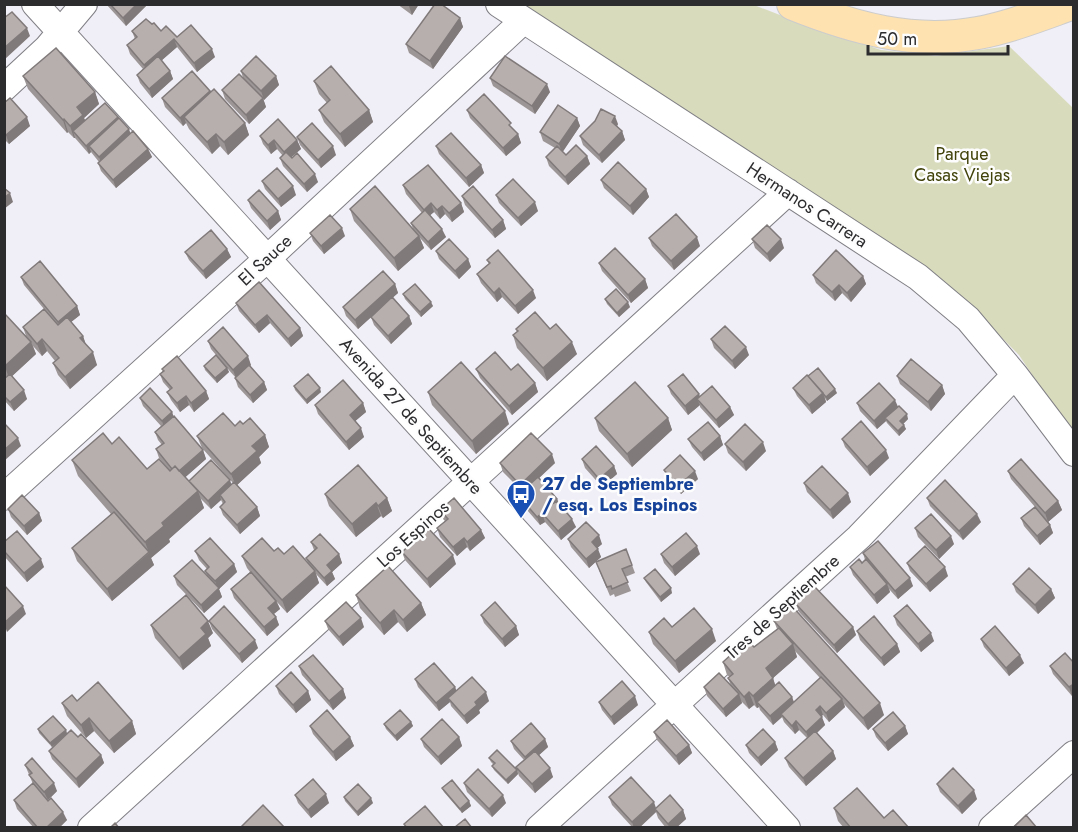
<svg xmlns="http://www.w3.org/2000/svg" width="1078" height="832" viewBox="0 0 1078 832" font-family="Jost,sans-serif">
<style>
.green{fill:#d9dcbc}
.lines{fill:none;stroke-linecap:round;stroke-linejoin:round}
.minor-casing{stroke:#807f85;stroke-width:28}
.major-casing{stroke:#cccccd;stroke-width:34}
.minor{stroke:#fff;stroke-width:26}
.major{stroke:#fee2af;stroke-width:32}
.wall{fill:#9d9696;fill-rule:evenodd}
.shaded-wall{fill:#807a7a}
.building{fill:#b7afae;stroke:#807a7a;stroke-width:1.5}
.labels{text-anchor:middle;dominant-baseline:central;stroke-width:5;stroke-linejoin:round;paint-order:stroke}
.park-label{font-size:18px;fill:#41430a;stroke:#fdfdfe}
.street-label{font-size:18px;fill:#2c2c2e;stroke:#fdfdfe}
.transit-label{font-size:18px;font-weight:bold;fill:#164399;stroke:#fdfdfe;text-anchor:start}
</style>
<rect width="100%" height="100%" fill="#f0eef6"/>
<path class="green" d="M512 5H754L808 26 881 50 936 56 1009 46 1073 108V436L1019 355 979 315Z"/>
<g class="lines">
<g class="minor-casing">
<path id="minor" d="M35 4 787 828
M499 4 918 277 968 319 1015 375 1074 453
M4 88 47 48 84 4
M4 497 268 258 523 21
M91 828 788 192
M539 828 859 537 1015 375
M992 828 1074 754"/>
</g>
<g class="major-casing">
<path id="major" d="M793 4C853 28 913 45 978 33 1010 27 1040 15 1071 4"/>
</g>
<use href="#minor" class="minor"/>
<use href="#major" class="major"/>
</g>
<path class="wall" d="M106 4H148L126 26Z
M397 4H419L412 15Z
M460 18 463 27 433 69 409 53 406 44Z
M152 24 161 31 177 37 215 57 197 72 177 47 161 61 170 71 173 79 152 98 140 83 137 75 143 69 130 54 127 45 135 39 132 31Z
M241 71 276 76 279 85 264 100 263 99 266 107 249 124 225 99 222 90 243 78Z
M23 76 95 92 99 104 84 118 85 120 118 117 131 134 148 149 152 157 116 188 101 171 98 163 99 162 91 152 89 154 75 138H74L68 132 67 133 28 89Z
M490 78 550 92 535 114 493 86Z
M314 81 369 110 373 122 345 147 324 122 319 110 327 103 319 94Z
M210 91V93L245 123 249 135 228 155 220 146 212 154 189 129 186 123 183 126 165 107 162 98Z
M4 103 30 126 9 144 4 139Z
M467 110 513 129 518 134 521 143 506 156 470 118Z
M577 118 580 126 562 152 566 155 587 156 590 164 568 185 549 166 546 157 555 148 543 141 540 132Z
M618 124 617 126 622 131 625 140 602 163 583 145 580 136Z
M260 136 297 140 301 149 291 157 318 182 307 192 283 166 280 158 283 156 277 149 271 154 263 144Z
M297 137 336 155 321 168 300 145Z
M436 146 481 165 484 173 469 187 439 154Z
M601 180 646 189 649 197 633 215 604 188Z
M262 181 296 195 281 207 265 189Z
M403 185 461 203 464 212 452 222 445 214 440 219 434 212 430 215 446 237 431 250 420 238 424 248 398 271 354 221 350 209 413 229 411 223 422 213 406 194Z
M496 195 538 211 521 226 499 203Z
M462 196 503 220 506 229 495 238 465 205Z
M248 200 278 211 281 220 270 230 251 208Z
M310 233 345 236 324 254 313 241Z
M649 238 700 246 674 270 652 246Z
M752 239 784 248 770 262 755 248Z
M227 249 231 257 206 279 189 260 185 252Z
M436 251 468 259 471 267 459 279 439 259Z
M487 260 536 298 518 314 502 297 497 302 481 283 477 274 489 264Z
M599 263 645 279 648 288 631 303 602 271Z
M813 275 863 276 866 284 851 302 842 293 835 301 816 283Z
M21 277 77 306 80 315 71 322 83 336 86 345 97 365 70 389 58 375 53 363 55 361 47 351 42 356 33 346 36 354 12 376 27 399 14 411 4 400V379L7 377 4 374V313L26 336 23 327 44 309 24 285Z
M395 284 398 293 393 297 409 316 412 324 391 344 374 325 371 317 358 329 346 316 343 307Z
M403 294 433 306 421 317 405 299Z
M605 299 630 307 619 317 607 304Z
M236 303 300 328 303 336 291 347 270 323 259 333 239 311Z
M516 329H550L577 354 547 381 517 348 513 335 517 332Z
M711 339 749 355 735 369 714 348Z
M208 341 251 365 250 366 264 382 267 390 253 403 238 387 235 378H236L218 358 227 368 229 372 217 383 205 370 204 366 216 355 211 349Z
M162 369 206 391 209 399 194 412 189 405 180 412 171 400 167 392 170 390 163 382 160 374 163 371Z
M476 369 511 370 535 383 538 392 512 415 480 378Z
M897 376 942 385 945 394 931 411 900 384Z
M294 386 321 392 307 404 295 390Z
M668 386 730 407 734 415 719 428 700 407V405L688 415 671 394Z
M793 388 837 393 827 401 825 398 826 402 812 414 797 396Z
M428 392 509 424 476 454 432 405Z
M140 398 172 412 173 416 203 450 206 459 185 477 190 482 231 485 233 483 202 448 197 436 243 424 265 435 269 447 259 457 261 463 237 485 257 507 260 516 240 534 223 515 220 507 223 504 221 500 211 509 200 498 204 508 169 539 170 542 151 558 154 565 112 601 77 561 72 548 111 514 78 476 72 460 112 444 147 469 170 471 159 458 156 449 162 445 158 440 155 432 161 426 143 406Z
M363 403 366 412 355 421 364 437 349 450 318 414 315 405Z
M857 403 898 407 908 419 903 424 906 429 899 436 887 423 886 421 877 429 860 411Z
M595 418H668L672 430 632 467 599 431Z
M720 436 723 445 704 461 692 447 688 439Z
M842 439 889 458 870 476 845 447Z
M725 444 766 451 746 471 728 453Z
M582 459 614 466 617 474 602 487 585 468Z
M500 463H555L539 478 557 499 559 503 576 527 561 540 545 522 540 525 521 503 518 495 522 491 503 472Z
M664 470 698 479 681 494 667 478Z
M1008 471 1058 501 1062 510 1048 522 1050 525 1053 533 1040 545 1024 526 1021 518 1035 507 1011 479Z
M804 483 851 502 833 519 807 492Z
M325 494 387 498 392 511 383 518 381 516 356 537 329 506Z
M927 498 981 522 963 540 930 506Z
M8 509 39 513 42 521 27 535 11 517Z
M440 510 481 530 485 538 470 551 467 547 457 556 440 537 437 528 445 521 443 519Z
M915 528 954 544 939 559 918 537Z
M568 539 602 544 597 548 601 557 589 568 571 547Z
M4 542 44 567 27 582 4 556Z
M311 542 339 554 342 563 332 572 335 579 327 586 316 574 319 583 287 613 277 602 280 609 274 614 276 617 279 625 267 636 234 598 231 589 250 572 247 568 242 556 274 551 308 563 306 558 314 550Z
M626 549 635 573 625 577 631 591 615 597 614 594 610 596 599 570Z
M195 551 234 564 237 572 219 589 222 597 204 613 177 585 174 576 207 575 205 571 207 569 199 560Z
M402 552 456 564 430 588 405 560Z
M863 553 913 586 898 599 889 589 890 592 877 604 853 575 850 567 862 563 865 560Z
M661 554H700L675 576 664 563Z
M907 563 948 576 930 592 910 571Z
M644 578 672 593 661 602 646 582Z
M1013 584 1051 589 1055 598 1038 614 1016 592Z
M356 595 421 603 426 615 407 632 398 622 384 635 360 608Z
M796 604 853 627 856 635 837 653 799 612Z
M481 615 516 626 519 635 505 647 484 623Z
M894 616 934 641 921 652 897 625Z
M209 621 258 648 242 663 212 629Z
M325 621 364 627 343 646 328 629Z
M774 621 884 715 868 730 844 704 845 707 829 722 823 715 821 716 825 725 817 733 833 751 836 759 806 786 789 767 785 758 807 738 799 730 795 734 784 722 782 717 773 725 760 710 759 707 757 708 754 705 749 709 741 701 742 703 726 717 707 696 704 687 731 686 728 678 730 677 727 675 723 662 754 647 777 629ZM795 651 820 678 794 702 792 697 775 685 773 678 797 657Z
M151 625 213 633 208 638 211 646 183 670 155 638Z
M672 627 716 641 679 673 653 644 649 632Z
M857 631 897 644 900 652 884 666 860 640Z
M981 639 1024 663 1009 676 984 647Z
M1074 663V695L1072 696 1053 674 1050 666Z
M299 666 343 689 346 698 333 710 302 675Z
M415 679 455 687 456 691 489 701 479 710 480 713 467 724 451 706 450 702 439 711 418 687Z
M276 686 308 691 311 700 296 713 279 694Z
M77 701 132 721 136 734 114 753 94 731 86 738 67 716 62 703Z
M599 702 638 705 614 725 602 710Z
M411 722 413 726 397 741 386 729 384 724Z
M310 726 350 737 354 746 336 761 313 734Z
M905 726 908 734 888 751 876 737 873 729Z
M38 729 66 730 67 734 78 737 101 755 104 763 79 788 52 759 49 751 62 739 52 747 39 733Z
M654 732 689 745 692 753 679 765 657 740Z
M459 737 462 746 441 765 424 747 421 739Z
M545 739 548 747 539 755 553 777 535 793 519 776 516 767 524 760 514 749 511 741Z
M775 742 778 750 761 766 749 753 746 745Z
M489 758 517 770 518 774 508 784 494 770 492 766 494 765 491 762Z
M25 765 57 791 48 800 67 820 59 828H34L17 809 14 800 33 784Z
M464 783 506 803 492 817 467 792Z
M937 784 977 799 962 814 940 792Z
M442 788 469 801 471 806 462 813 444 792Z
M295 795 329 803 311 818 298 803Z
M344 797 373 803 358 816 345 801Z
M609 797 656 808 683 810 686 819 676 828H666L658 818 656 812 639 828H633L612 805Z
M834 808 884 818 909 828H844L838 821Z"/>
<path class="shaded-wall" d="M137 4H148L126 26 123 18Z
M410 4H419L412 15 409 6Z
M460 18 463 27 433 69 430 61Z
M27 28 30 36 4 60V48Z
M174 39 177 47 147 73 144 65Z
M212 49 215 57 197 72 194 63Z
M170 71 173 79 152 98 149 89Z
M276 76 279 85 264 100 261 91Z
M547 84 550 92 535 114 532 106Z
M210 91 213 99 184 117 186 123 183 126 180 118Z
M95 92 99 104 84 118 88 127 73 131 75 138H74L70 126 77 107Z
M263 98 266 107 249 124 246 115Z
M369 110 373 122 345 147 340 134Z
M615 116 618 124 615 130 612 122Z
M27 117 30 126 9 144 6 135Z
M118 117 121 126 89 146 91 152 89 154 86 146Z
M577 118 580 126 562 153 559 144Z
M64 119 68 132 67 133 63 120Z
M245 123 249 135 228 155 224 142Z
M129 129 132 138 102 165 99 157Z
M622 131 625 140 602 163 599 155Z
M216 134 220 146 212 154 207 142Z
M518 134 521 143 506 156 503 148Z
M274 140 277 149 271 154 268 145Z
M297 140 301 149 287 161 284 152Z
M333 146 336 155 321 168 318 160Z
M148 149 152 157 116 188 113 180Z
M587 156 590 164 568 185 565 177Z
M481 165 484 173 469 187 466 178Z
M315 174 318 182 307 192 304 184Z
M293 186 296 195 281 207 278 199Z
M646 189 649 197 633 215 630 206Z
M10 193 13 202 4 209V198Z
M535 202 538 211 521 226 518 218Z
M431 203 434 212 427 218 424 210Z
M461 203 464 212 452 222 449 213Z
M442 206 445 214 440 219 437 210Z
M278 211 281 220 270 230 267 221Z
M503 220 506 229 495 238 492 230Z
M342 228 345 236 324 254 321 246Z
M442 229 446 237 431 250 428 242Z
M419 236 424 248 398 271 394 258Z
M697 237 700 246 674 270 671 261Z
M781 239 784 248 770 262 767 254Z
M227 249 231 257 206 279 203 271Z
M468 259 471 267 459 279 455 271Z
M863 276 866 284 851 302 847 293Z
M645 279 648 288 631 303 628 295Z
M395 284 398 293 358 329 355 320Z
M839 285 842 293 835 301 832 292Z
M499 288 502 297 497 302 494 293Z
M533 290 536 298 518 314 515 306Z
M431 302 433 306 421 317 420 312Z
M628 302 630 307 619 317 617 313Z
M77 306 80 315 61 330 58 322Z
M267 315 270 323 259 333 255 325Z
M409 316 412 324 391 344 388 336Z
M300 328 303 336 291 347 288 339Z
M83 336 87 348 80 338Z
M42 339 47 351 42 356 37 344Z
M31 342 36 354 9 379 5 366Z
M572 342 577 354 547 381 543 368Z
M746 347 749 355 735 369 732 361Z
M93 352 97 365 70 389 65 377Z
M248 356 251 365 236 378 233 370Z
M227 368 229 372 217 383 215 378Z
M264 382 267 390 253 403 250 395Z
M535 383 538 392 512 415 509 406Z
M942 385 945 394 931 411 928 402Z
M320 388 321 392 307 404 306 400Z
M835 389 837 393 827 401 826 397Z
M24 390 27 399 14 411 10 402Z
M206 391 209 399 194 412 191 403Z
M823 393 826 402 812 414 809 405Z
M699 394 703 403 697 399 700 405 688 415 685 406Z
M186 396 189 405 180 412 177 403Z
M895 400 899 409 885 418 886 421 877 429 874 421Z
M363 403 366 412 353 423 350 415Z
M730 407 734 415 719 428 716 420Z
M505 411 509 424 476 454 472 441Z
M172 412 175 421 165 430 162 421Z
M907 414 908 419 902 425 900 421Z
M668 418 672 430 632 467 627 454Z
M904 425 906 429 899 436 898 431Z
M361 428 364 437 349 450 346 442Z
M265 435 269 447 259 457 261 463 236 486 231 474 252 446Z
M720 436 723 445 704 461 701 453Z
M18 438 21 446 4 461V450Z
M763 442 766 451 746 471 743 462Z
M203 450 206 459 180 482 176 473Z
M886 450 889 458 870 476 867 467Z
M552 454 555 463 523 493 520 485Z
M614 466 617 474 602 487 599 479Z
M695 471 698 479 681 494 678 486Z
M230 480 233 489 220 495 221 500 211 509 208 501Z
M198 491 204 508 169 539 170 542 151 558 154 565 112 601 107 589 149 553 145 542 162 523Z
M848 493 851 502 833 519 830 510Z
M387 498 392 511 383 518 378 506Z
M1058 501 1062 510 1048 522 1045 513Z
M376 503 381 516 356 537 352 524Z
M257 507 260 516 240 534 237 525Z
M39 513 42 521 27 535 24 526Z
M542 513 545 522 540 525 537 517Z
M977 514 981 522 963 540 959 531Z
M572 519 576 527 561 540 558 531Z
M1050 525 1053 533 1040 545 1037 536Z
M481 530 485 538 470 551 467 542Z
M599 535 602 544 595 550 592 542Z
M951 536 954 544 939 559 936 550Z
M464 538 467 547 457 556 453 547Z
M697 546 700 554 675 576 672 567Z
M598 549 601 557 589 568 586 559Z
M339 554 342 563 332 572 335 579 327 586 324 578 327 565Z
M453 555 456 564 430 588 427 579Z
M41 559 44 567 27 582 24 573Z
M234 564 237 572 219 589 222 597 204 613 201 605 218 589 215 581Z
M945 567 948 576 930 592 926 584Z
M315 571 319 583 287 613 282 600Z
M910 578 913 586 898 599 895 591Z
M887 584 890 592 877 604 874 595Z
M671 588 672 593 661 602 660 597Z
M1051 589 1055 598 1038 614 1035 605Z
M276 601 280 609 271 616 268 608Z
M421 603 426 615 407 632 403 620Z
M23 606 26 614 7 632 4 623Z
M394 610 398 622 384 635 380 623Z
M276 617 279 625 267 636 264 627Z
M361 618 364 627 343 646 339 637Z
M208 621 213 633 208 638 211 646 183 670 179 658 201 628Z
M516 626 519 635 505 647 502 639Z
M853 627 856 635 837 653 834 645Z
M712 629 716 641 679 673 675 661Z
M931 633 934 641 921 652 918 644Z
M255 640 258 648 242 663 239 654Z
M793 644 797 657 773 678 777 691 757 702 759 707 757 708 753 696 766 668Z
M897 644 900 652 884 666 881 658Z
M1020 655 1024 663 1009 676 1006 668Z
M1074 684V695L1072 696 1069 687Z
M455 687 458 695 448 698 450 702 439 711 436 703Z
M343 689 346 698 333 710 329 701Z
M308 691 311 700 296 713 293 705Z
M486 692 489 701 479 710 480 713 467 724 464 716 475 702Z
M749 692 754 705 749 709 744 697Z
M739 694 742 703 726 717 723 709Z
M635 696 638 705 614 725 611 717Z
M792 697 795 706 781 714 782 717 773 725 770 716Z
M842 699 845 707 829 722 826 713Z
M880 703 884 715 868 730 863 718Z
M820 706 823 715 819 718 816 710Z
M822 717 825 725 809 740 806 732Z
M89 718 94 731 86 738 81 725Z
M132 721 136 734 114 753 109 741Z
M796 721 799 730 795 734 792 726Z
M411 722 413 726 397 741 395 736Z
M905 726 908 734 888 751 885 743Z
M66 730 67 734 52 747 50 743Z
M350 737 354 746 336 761 333 752Z
M459 737 462 746 441 765 438 757Z
M545 739 548 747 528 765 525 757Z
M775 742 778 750 761 766 758 758Z
M689 745 692 753 679 765 676 756Z
M833 751 836 759 806 786 803 778Z
M101 755 104 763 79 788 76 779Z
M550 768 553 777 535 793 532 784Z
M517 770 518 774 508 784 506 780Z
M54 783 57 791 48 800 44 792Z
M974 790 977 799 962 814 958 806Z
M326 794 329 803 311 818 308 810Z
M503 795 506 803 492 817 489 809Z
M371 798 373 803 358 816 357 812Z
M469 801 471 806 462 813 460 809Z
M654 802 657 811 655 809 656 812 639 828H634L632 822Z
M683 810 686 819 676 828H669L668 824Z
M63 812 67 820 59 828H46Z"/>
<path class="building" d="M110 4H137L123 18Z
M435 4H441L460 18 430 61 406 44Z
M12 12 27 28 4 48V18Z
M146 19 152 24 154 23 161 31 166 26 177 37 191 25 212 49 194 63 174 39 144 65 127 45 137 37 132 31Z
M56 48 95 92 77 107 83 115 70 126 64 119 63 120 23 76Z
M158 56 170 71 149 89 137 75Z
M256 56 276 76 261 91 241 71Z
M505 56 547 84 532 106 490 78Z
M331 66 369 110 340 134 319 110 330 100 314 81Z
M192 71 210 91 180 118 162 98Z
M239 74 263 98 246 115 222 90Z
M214 89 245 123 224 142 216 134 207 142 184 117Z
M484 94 511 123 509 125 518 134 503 148 467 110Z
M10 98 27 117 6 135 4 134V103Z
M105 103 118 117 86 146 73 131Z
M558 105 577 118 559 144 540 132Z
M601 109 615 116 612 122 622 131 599 155 580 136 595 121Z
M119 118 129 129 99 157 89 146Z
M278 119 297 140 284 152 274 140 268 145 260 136Z
M312 123 333 146 318 160 297 137Z
M133 131 148 149 113 180 98 163Z
M451 133 481 165 466 178 436 146Z
M576 145 587 156 565 177 546 157 557 146 566 155Z
M286 152 292 158 297 153 315 174 304 184 280 158Z
M618 162 646 189 630 206 601 180Z
M428 165 461 203 449 213 442 206 437 210 431 203 424 210 403 185Z
M277 168 293 186 278 199 262 181Z
M513 179 535 202 518 218 496 195Z
M375 186 419 236 394 258 350 209Z
M473 186 503 220 492 230 462 196Z
M4 188 10 193 4 198Z
M259 190 278 211 267 221 248 200Z
M425 210 442 229 428 242 411 223Z
M676 214 697 237 671 261 649 238Z
M330 215 342 228 321 246 310 233Z
M767 225 781 239 767 254 752 239Z
M211 230 227 249 203 271 185 252Z
M449 239 468 259 455 271 436 251Z
M615 248 645 279 628 295 599 263Z
M498 250 533 290 515 306 499 288 494 293 477 274 490 263 487 260Z
M836 250 863 276 847 293 839 285 832 292 813 275Z
M40 261 77 306 58 322 21 277Z
M383 271 395 284 355 320 343 307Z
M259 282 300 328 288 339 267 315 255 325 236 303Z
M415 284 431 302 420 312 403 294Z
M616 289 628 302 617 313 605 299Z
M392 297 409 316 388 336 371 317Z
M44 309 58 325 67 317 83 336 80 338 93 352 65 377 53 363 59 358 42 339 37 344 23 327Z
M535 312 550 329 556 324 572 342 543 368 513 335 518 331 516 329Z
M4 313 31 342 5 366H4Z
M725 326 746 347 732 361 711 339Z
M223 327 248 356 233 370 208 341Z
M495 352 511 370 518 364 535 383 509 406 476 369Z
M216 355 227 368 215 378 204 366Z
M177 356 206 391 191 403 186 396 177 403 167 392 172 388 160 374 164 371 162 369Z
M911 359 942 385 928 402 897 376Z
M461 362 505 411 472 441 428 392Z
M249 365 264 382 250 395 235 378Z
M818 368 835 389 826 397 808 376Z
M10 374 24 390 10 402 4 396V379Z
M308 374 320 388 306 400 294 386Z
M683 374 699 394 685 406 668 386Z
M807 375 823 393 809 405 793 388Z
M343 380 363 403 350 415 361 428 346 442 315 405Z
M635 382 668 418 627 454 595 418Z
M879 383 895 400 874 421 857 403Z
M712 386 730 407 716 420 697 399Z
M150 388 172 412 162 421 140 398Z
M899 406 907 414 900 421 904 425 898 431 885 418Z
M223 413 235 426 240 421 243 424 250 418 265 435 252 446 257 451 231 474 197 436Z
M174 416 203 450 179 471 175 466 172 469 156 449 164 443 155 432Z
M861 421 886 450 867 467 842 439Z
M708 422 720 436 701 453 688 439Z
M4 423 18 438 4 450Z
M745 424 763 442 743 462 725 444Z
M103 433 112 444 119 437 147 469 159 459 170 471 175 466 198 491 162 523 164 526 145 542 72 460Z
M531 433 552 454 520 485 500 463Z
M596 446 614 466 599 479 582 459Z
M680 455 695 471 678 486 664 470Z
M1021 459 1058 501 1045 513 1008 471Z
M211 460 230 480 208 501 189 481Z
M358 465 387 498 378 506 376 503 352 524 325 494Z
M822 466 848 493 830 510 804 483Z
M538 477 557 499 552 504 557 501 572 519 558 531 542 513 537 517 518 495Z
M945 480 977 514 959 531 927 498Z
M234 482 257 507 237 525 220 507 225 502 220 495Z
M22 495 39 513 24 526 8 509Z
M454 498 481 530 467 542 464 538 453 547 437 528 448 519 440 510Z
M1035 507 1050 525 1037 536 1021 518Z
M114 512 149 552 107 589 72 548Z
M931 514 951 536 936 550 915 528Z
M586 522 599 535 592 542 598 549 586 559 568 539Z
M428 528 453 555 427 579 402 552Z
M17 531 41 559 24 573 4 551V542Z
M686 533 697 546 672 567 661 554Z
M320 534 339 554 327 565 332 571 324 578 306 558 317 548 311 542Z
M210 538 234 564 215 581 205 571 209 567 195 551Z
M262 538 274 551 278 548 284 554 293 546 315 571 282 600 242 556Z
M878 541 910 578 895 591 863 553Z
M925 546 945 567 926 584 907 563Z
M626 549 632 565 622 569 628 582 612 589 611 586 607 587 596 562Z
M859 559 862 563 866 559 887 584 874 595 850 567Z
M192 560 219 588 201 605 174 576Z
M388 566 421 603 403 620 394 610 380 623 356 595Z
M1029 568 1051 589 1035 605 1013 584Z
M655 569 671 588 660 597 644 578Z
M251 572 276 601 268 608 276 617 264 627 231 589Z
M4 585 23 606 4 623Z
M814 586 853 627 834 645 796 604Z
M186 595 208 621 201 628 206 634 179 658 151 625Z
M346 602 361 618 339 637 325 621Z
M495 602 516 626 502 639 481 615Z
M791 605 880 703 863 718 774 621Z
M907 605 931 633 918 644 894 616Z
M224 606 255 640 239 654 209 621Z
M694 608 712 629 675 661 649 632 664 618 672 627Z
M874 616 897 644 881 658 857 631Z
M995 626 1020 655 1006 668 981 639Z
M779 628 793 644 766 668 773 678 753 696 749 692 744 697 728 678 733 674 723 662 747 640 754 647Z
M1065 653 1074 663V684L1069 687 1050 666Z
M313 655 343 689 329 701 299 666Z
M434 663 455 687 436 703 415 679Z
M291 672 308 691 293 705 276 686Z
M719 673 739 694 723 709 704 687Z
M472 677 486 692 475 702 477 705 464 716 448 698Z
M821 677 842 699 826 713 820 706 816 710 822 717 806 732 796 721 792 726 781 714Z
M622 681 635 696 611 717 599 702Z
M98 682 132 721 109 741 89 718 81 725 62 703 72 695 77 701Z
M779 682 792 697 770 716 757 702Z
M327 710 350 737 333 752 310 726Z
M400 710 411 722 395 736 384 724Z
M893 712 905 726 885 743 873 729Z
M53 716 66 730 50 743 38 729Z
M442 719 459 737 438 757 421 739Z
M667 720 689 745 676 756 654 732Z
M531 723 545 739 525 757 511 741Z
M763 729 775 742 758 758 746 745Z
M71 730 78 737 81 734 101 755 76 779 49 751Z
M815 731 833 751 803 778 785 758Z
M497 750 517 770 506 780 492 766 495 763 489 758Z
M535 751 550 768 532 784 516 767Z
M32 758 54 783 44 792 29 775 32 773 25 765Z
M953 768 974 790 958 806 937 784Z
M478 769 503 795 489 809 464 783Z
M631 777 654 802 632 822 609 797Z
M313 779 326 794 308 810 295 795Z
M452 780 469 801 460 809 442 788Z
M33 783 48 801 51 798 63 812 46 828H38L14 800Z
M358 784 371 798 357 812 344 797Z
M857 788 884 818 893 810 909 828H851L834 808Z
M670 795 683 810 668 824 655 809Z
M263 805 285 828H240Z
M425 806 444 828H407L404 824Z
M1026 815 1037 828H1013Z
M465 819 472 828H455V827Z
M115 823 119 828H110Z"/>
<defs>
<g id="bus-pin" transform="scale(1.5)"><path d="M0 17L-7.5 6A9.5 9.5 0 1 1 7.5 6Z" fill="#1a4fb4" stroke="#fdfdfe"/><path d="M-5-6H5V4H4V6H2V4H-2V6H-4V4H-5ZM-3.5-4V0h7V-4ZM-3.5 1.2v1.5H-2V1.2ZM2 1.2v1.5H3.5V1.2Z" fill="#fff"/></g>
</defs>
<g fill-rule="evenodd">
<use href="#bus-pin" x="521" y="494"/>
</g>
<g class="labels">
<g class="park-label">
<text x="962" y="154">Parque<tspan x="962" dy="21">Casas Viejas</tspan></text>
</g>
<g class="street-label">
<text transform="translate(807 205) rotate(33)">Hermanos Carrera</text>
<text transform="translate(265 260) rotate(-43)">El Sauce</text>
<text transform="translate(411 416) rotate(48)">Avenida 27 de Septiembre</text>
<text transform="translate(413 534) rotate(-42)">Los Espinos</text>
<text transform="translate(782 607) rotate(-42)">Tres de Septiembre</text>
</g>
<g class="transit-label">
<text x="542" y="484">27 de Septiembre<tspan x="542" dy="21">/ esq. Los Espinos</tspan></text>
</g>
</g>
<rect width="1078" height="832" fill="none" stroke="#2c2c2e" stroke-width="12"/>
<path d="M868 45v9h140v-9" fill="none" stroke="#2c2c2e" stroke-width="3"/>
<text x="877" y="45" font-size="18" fill="#2c2c2e" stroke="#fdfdfe" stroke-width="4.5" paint-order="stroke">50 m</text>
</svg>
